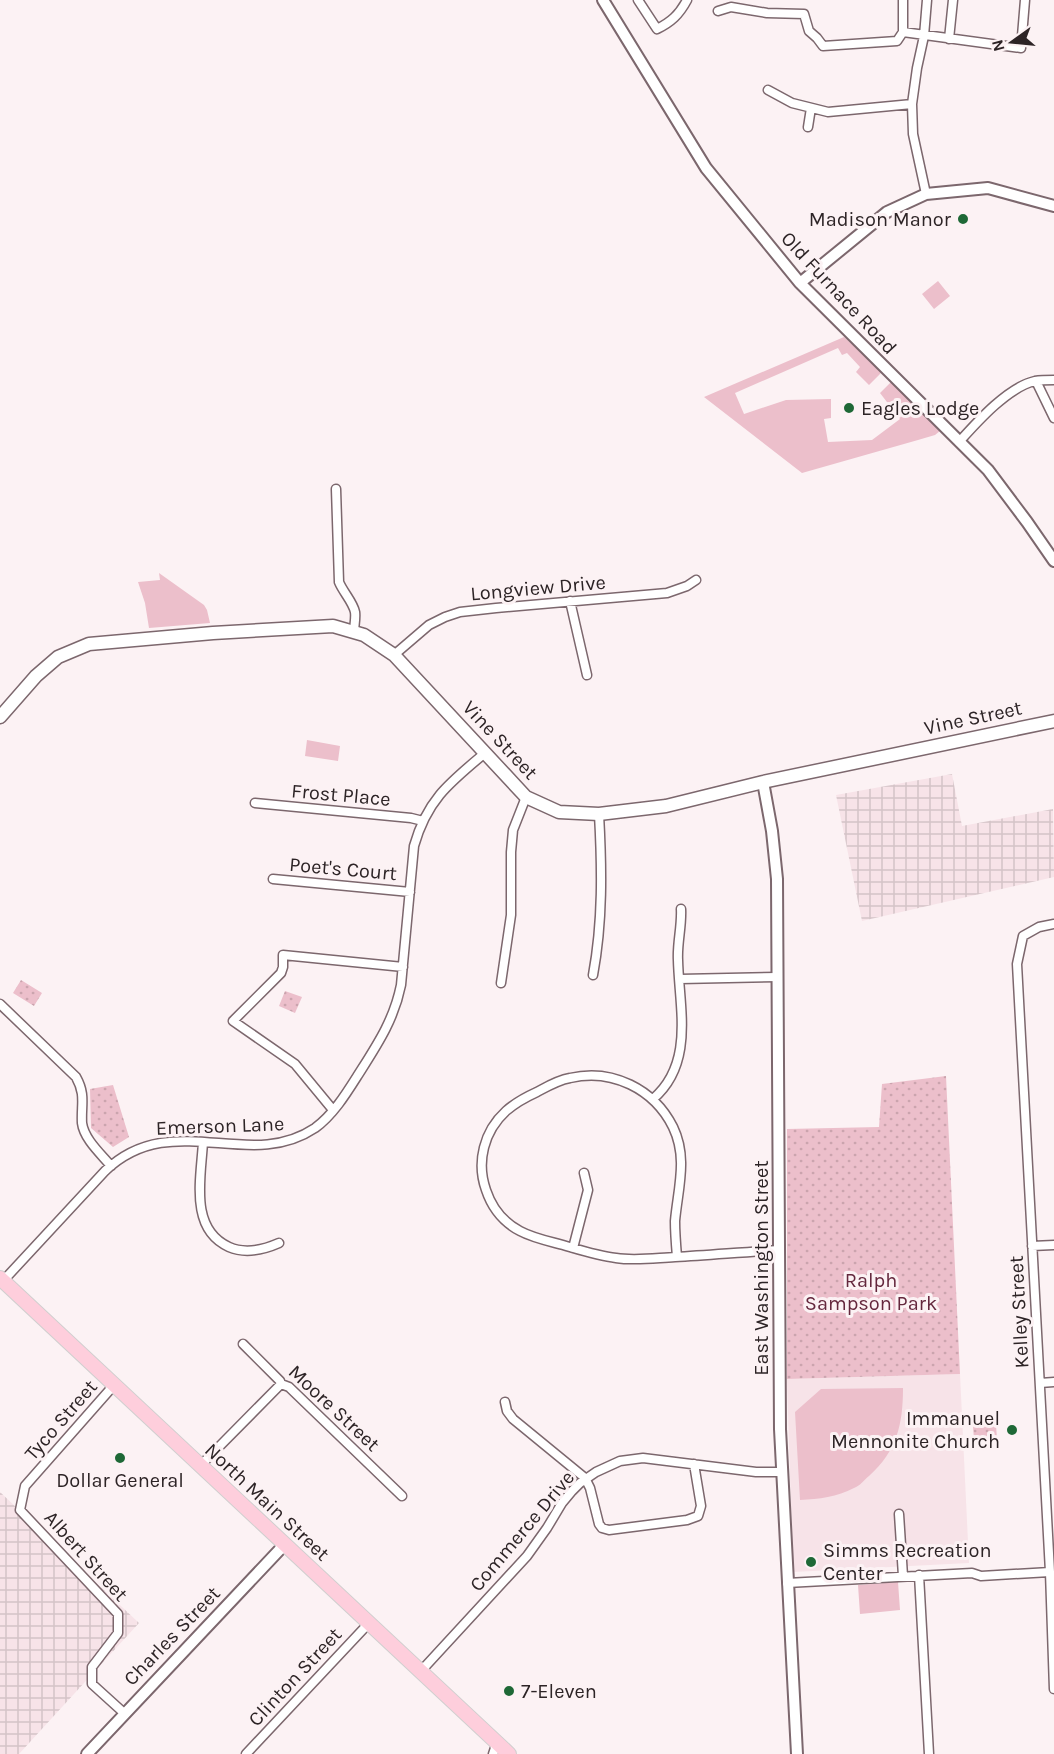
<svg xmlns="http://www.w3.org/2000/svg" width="1054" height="1754" viewBox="0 0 1054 1754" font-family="Karla,sans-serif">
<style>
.built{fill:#f7e3e8}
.industrial{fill:url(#industrial-grid)}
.green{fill:#ecbfcb}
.park{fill:url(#park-dots)}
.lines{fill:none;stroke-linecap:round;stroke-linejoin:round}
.minor-casing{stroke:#7c676d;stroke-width:11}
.tertiary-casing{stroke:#7c676d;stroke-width:14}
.secondary-casing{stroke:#7c676d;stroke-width:15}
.primary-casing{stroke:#d1cfcf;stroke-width:16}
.minor{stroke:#fff;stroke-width:8}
.tertiary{stroke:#fff;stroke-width:10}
.secondary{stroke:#fff;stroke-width:12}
.primary{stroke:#fecedc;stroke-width:14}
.poi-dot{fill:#1e6836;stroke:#fcf2f4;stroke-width:2}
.labels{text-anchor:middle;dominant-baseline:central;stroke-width:6;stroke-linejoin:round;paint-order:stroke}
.poi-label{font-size:20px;fill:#2d2426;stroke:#fcf2f4;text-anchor:start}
.street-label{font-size:20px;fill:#2d2426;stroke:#fcf2f4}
.park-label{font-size:20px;fill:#64273d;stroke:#fcf2f4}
</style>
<defs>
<pattern id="industrial-grid" width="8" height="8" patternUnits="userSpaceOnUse" patternTransform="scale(1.5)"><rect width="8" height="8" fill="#f7e3e8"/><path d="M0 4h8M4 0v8" fill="none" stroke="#d4c3c7"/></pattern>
<pattern id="park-dots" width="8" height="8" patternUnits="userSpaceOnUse" patternTransform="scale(1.5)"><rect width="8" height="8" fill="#ecbfcb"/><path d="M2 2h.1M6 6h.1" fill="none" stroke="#cba4ae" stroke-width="1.8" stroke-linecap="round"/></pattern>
</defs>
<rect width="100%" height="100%" fill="#fcf2f4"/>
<path class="built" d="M960 1374 969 1563 793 1572 787 1379Z"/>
<path class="industrial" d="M952 774 962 826 1053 809 1054 877 862 921 836 795Z
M0 1492 139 1623 19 1754H0Z"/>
<path class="green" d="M938 281 950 296 934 309 922 294Z
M844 337 882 371 880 374 869 385 856 372 860 367 847 353 842 355 838 348 735 393 744 414 786 400 831 399V418L824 419 828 442 872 440 900 419 880 393 892 381 943 427 940 431 935 435 918 440 802 473 704 397Z
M159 573 204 605 207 610 210 623 149 628 145 603 138 582 160 580Z
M307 740 340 746 338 761 305 756Z
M903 1388C903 1424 897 1451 869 1476 864 1480 860 1486 854 1488 837 1497 819 1499 800 1500L795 1412 821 1389Z
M898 1582 900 1610 860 1614 858 1585Z"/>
<path class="park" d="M21 980 42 993 34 1006 13 993Z
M285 991 302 997 295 1013 279 1006Z
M946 1076 960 1374 787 1379V1129L879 1127 882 1084Z
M113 1085 129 1137 113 1147 91 1128 90 1089Z
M996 1425 997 1439 974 1440 973 1426Z"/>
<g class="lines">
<g class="minor-casing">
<path id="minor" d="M638 0 657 29C671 22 679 15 687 0
M718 11 731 7 767 13 804 14 809 31 817 38 823 46 897 41 903 32 1021 48 1025 0
M903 32V0
M949 39 953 0
M768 90 792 103 828 112 912 104
M808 127 811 108
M926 194 913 134 912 104 917 68 924 36 927 0
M1036 381 1054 418
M959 442C977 422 1008 387 1035 381 1041 380 1048 380 1054 380
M336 489 339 582C343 592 353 602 355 612 356 618 354 626 354 632
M570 601 587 675
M394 655 429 625 445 617 460 612 496 608 667 593 687 586 696 580
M255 803 411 818 423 821
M273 879 410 892
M1054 924 1039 927 1023 936 1017 964 1050 1572 1054 1689
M593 975C603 921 602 868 599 814
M680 979 778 977
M501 983 511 915V852L513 830 526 797
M0 1004 76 1077C86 1095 81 1104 82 1123 84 1139 101 1154 111 1166
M653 1099C695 1063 679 1007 678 960 677 943 682 926 681 909
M333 1110 295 1064 233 1021 281 973 283 967V955L403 967
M203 1142C201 1178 189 1229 229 1247 245 1254 263 1250 279 1243
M1032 1246 1054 1245
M573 1248 588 1190 584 1173
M677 1257C676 1245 675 1233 675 1221 678 1188 688 1158 673 1127 654 1089 612 1068 570 1078 558 1080 548 1086 537 1092 526 1097 515 1103 506 1111 484 1131 476 1162 486 1190 492 1208 503 1222 520 1231 533 1238 548 1241 563 1245 580 1250 598 1256 616 1258 635 1261 655 1258 675 1257 710 1255 744 1252 779 1250
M3 1281 105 1171C172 1107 248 1173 315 1128 333 1115 346 1094 358 1075 377 1045 394 1020 401 985L414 846C427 800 449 783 485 753
M243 1344 280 1381 281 1384 289 1387 402 1496
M1040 1383 1054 1382
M114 1385 25 1486 20 1510 118 1614V1633L92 1667V1684L124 1713
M505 1402 507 1411 513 1419 585 1478 590 1488 599 1524 602 1528 609 1530 687 1520 698 1516 701 1506 694 1464
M200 1466 281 1384
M899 1514 903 1576
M919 1575 929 1754
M787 1583 972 1573 981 1576 1050 1572
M421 1671 527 1556 547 1528 562 1503 572 1491 580 1483 596 1472 620 1461 643 1458 756 1472H781
M246 1754 369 1623
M493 1754 497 1742"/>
</g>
<g class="tertiary-casing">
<path id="tertiary" d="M603 0 706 168 800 283 988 470 1027 522 1054 561
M800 283 887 212 926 194 988 188 1054 206
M763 782 772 831 777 879 780 1429 797 1754
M87 1754 285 1544"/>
</g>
<g class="secondary-casing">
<path id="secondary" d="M0 717 36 676 58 657 89 644 213 633 333 626 364 635 394 655 526 797 559 812 599 814 666 806 763 782 1054 721"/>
</g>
<g class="primary-casing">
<path id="primary" d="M0 1278 509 1754"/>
</g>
<use href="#minor" class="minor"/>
<use href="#tertiary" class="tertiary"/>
<use href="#secondary" class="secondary"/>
<use href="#primary" class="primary"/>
</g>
<g class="poi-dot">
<circle cx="963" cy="219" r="6"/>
<circle cx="849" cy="408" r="6"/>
<circle cx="1012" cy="1430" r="6"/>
<circle cx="120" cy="1458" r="6"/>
<circle cx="811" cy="1562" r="6"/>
<circle cx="509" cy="1691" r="6"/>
</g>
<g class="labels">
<g class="poi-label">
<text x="951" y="219" text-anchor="end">Madison Manor</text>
<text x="861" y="408">Eagles Lodge</text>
<text x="1000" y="1418" text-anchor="end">Immanuel<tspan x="1000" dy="23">Mennonite Church</tspan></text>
<text x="120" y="1480" text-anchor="middle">Dollar General</text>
<text x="823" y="1550">Simms Recreation<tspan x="823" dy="23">Center</tspan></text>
<text x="521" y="1691">7-Eleven</text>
</g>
<g class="street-label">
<text transform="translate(839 293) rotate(47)">Old Furnace Road</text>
<text transform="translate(538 588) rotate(-5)">Longview Drive</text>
<text transform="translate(973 718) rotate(-12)">Vine Street</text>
<text transform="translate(500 740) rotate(47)">Vine Street</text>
<text transform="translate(341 795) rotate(5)">Frost Place</text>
<text transform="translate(343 869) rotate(5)">Poet's Court</text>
<text transform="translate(220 1126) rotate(-2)">Emerson Lane</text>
<text transform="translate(761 1268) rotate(-90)">East Washington Street</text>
<text transform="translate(1019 1312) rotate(-93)">Kelley Street</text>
<text transform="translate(334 1408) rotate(43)">Moore Street</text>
<text transform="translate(61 1420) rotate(-49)">Tyco Street</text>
<text transform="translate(267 1502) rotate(43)">North Main Street</text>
<text transform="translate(522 1531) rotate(-50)">Commerce Drive</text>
<text transform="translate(86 1556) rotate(48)">Albert Street</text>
<text transform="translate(172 1636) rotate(-46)">Charles Street</text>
<text transform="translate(295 1677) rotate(-47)">Clinton Street</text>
</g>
<g class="park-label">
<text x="871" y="1280">Ralph<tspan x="871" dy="23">Sampson Park</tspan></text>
</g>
</g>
<g transform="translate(1012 42) rotate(255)" stroke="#fcf2f4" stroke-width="4.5" paint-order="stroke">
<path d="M0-4.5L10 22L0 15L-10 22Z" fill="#2d2426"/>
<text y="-9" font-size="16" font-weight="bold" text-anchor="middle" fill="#2d2426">N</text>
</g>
</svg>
